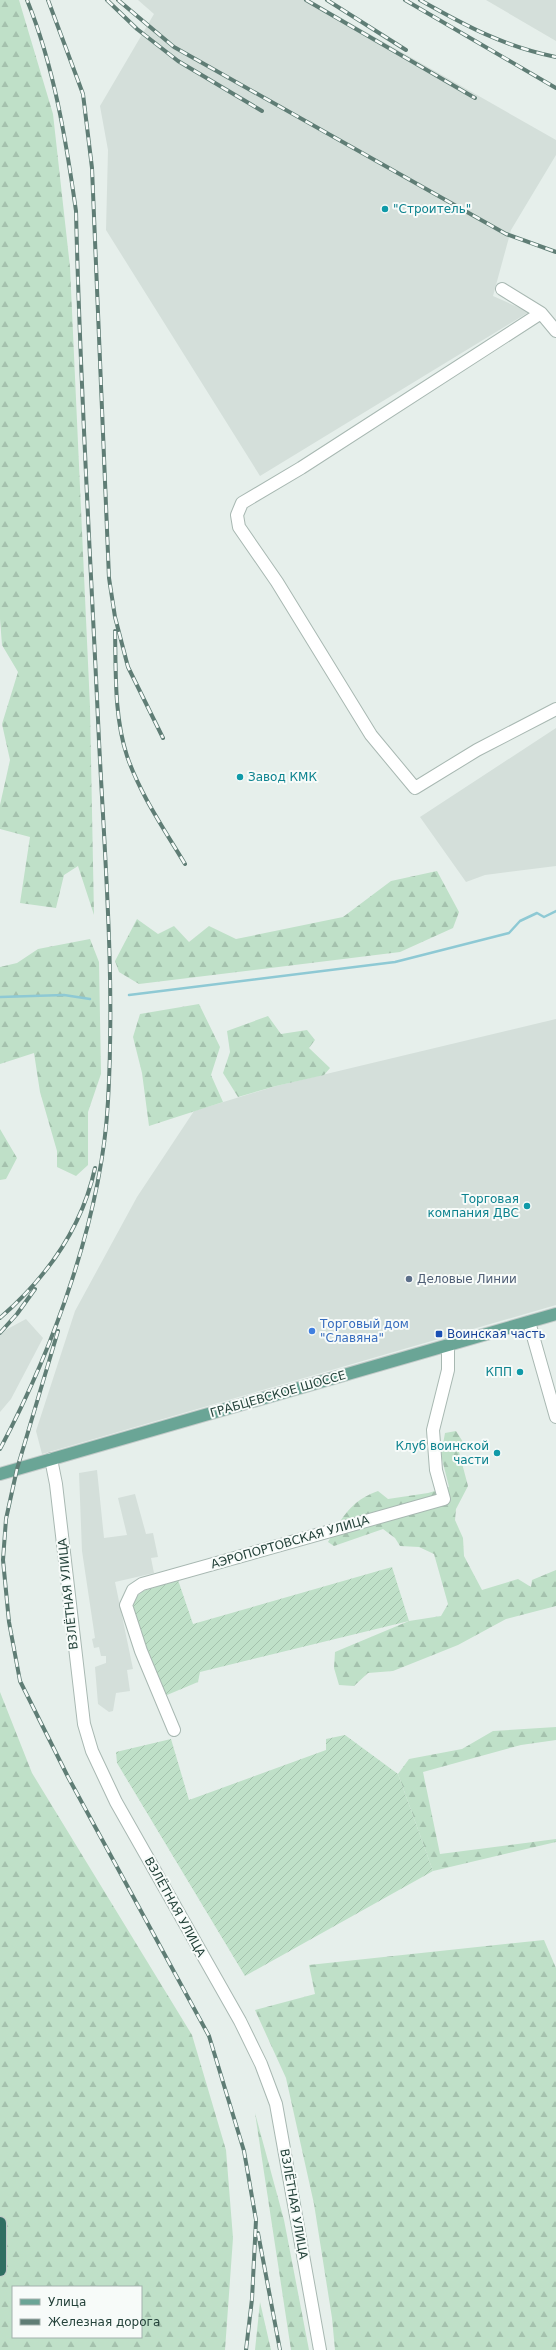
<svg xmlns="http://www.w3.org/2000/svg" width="556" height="2350" viewBox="0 0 556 2350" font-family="'DejaVu Sans',sans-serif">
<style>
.built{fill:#d4dfda}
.forest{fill:url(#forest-firs);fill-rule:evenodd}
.garden{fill:url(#garden-furrows)}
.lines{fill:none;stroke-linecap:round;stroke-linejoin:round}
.stream{stroke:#8ec9d4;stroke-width:2.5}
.minor-casing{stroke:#a8b8b2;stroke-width:14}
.major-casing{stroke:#c2cac8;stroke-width:14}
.highway-casing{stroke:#c2cac8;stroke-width:14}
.minor{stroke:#fff;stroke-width:12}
.major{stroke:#6aa596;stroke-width:12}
.highway{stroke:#2f6f62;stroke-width:12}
.rail-casing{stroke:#5f7d75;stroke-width:4}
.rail{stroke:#f7fbf9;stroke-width:2.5;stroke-dasharray:8;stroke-linecap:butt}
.culture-dot{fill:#0f9aa8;stroke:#f7fbf9;stroke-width:1.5}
.service-dot{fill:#5c6f8a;stroke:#f7fbf9;stroke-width:1.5}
.shop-dot{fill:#3f7fe0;stroke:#f7fbf9;stroke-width:1.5}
.transit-dot{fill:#1a4fb4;stroke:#f7fbf9;stroke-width:1.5}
.labels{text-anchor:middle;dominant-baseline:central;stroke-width:4;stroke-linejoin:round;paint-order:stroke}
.culture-label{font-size:12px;fill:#0d838f;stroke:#f7fbf9;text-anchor:end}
.service-label{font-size:12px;fill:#4e5e75;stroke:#f7fbf9;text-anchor:start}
.shop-label{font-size:12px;fill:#366cbe;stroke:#f7fbf9;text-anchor:start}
.transit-label{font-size:12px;fill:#164399;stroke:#f7fbf9;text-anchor:start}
.street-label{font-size:12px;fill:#24423a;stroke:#f7fbf9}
</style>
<defs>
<pattern id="forest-firs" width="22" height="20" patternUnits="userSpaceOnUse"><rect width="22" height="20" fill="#bfe0c8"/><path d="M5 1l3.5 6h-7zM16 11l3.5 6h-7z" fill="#a4c1ad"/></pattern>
<pattern id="garden-furrows" width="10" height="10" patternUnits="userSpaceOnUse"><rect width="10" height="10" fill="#bfe0c8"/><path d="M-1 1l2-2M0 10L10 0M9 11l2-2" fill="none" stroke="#a4c1ad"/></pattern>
</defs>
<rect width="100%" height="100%" fill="#e6efeb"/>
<path class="built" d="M138 0H310L556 140V155L511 230 493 296 529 312 260 476 106 230 108 150 100 106 154 14Z
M486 0H556V41Z
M556 728V866L485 875 466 882 420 817Z
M556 1019V1305L42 1454 36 1431 75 1311 137 1197 194 1111 276 1086Z
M26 1319 43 1338 11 1399 0 1412V1333Z
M97 1470 104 1538 127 1535 118 1498 135 1494 146 1534 153 1533 158 1557 151 1558 154 1573 115 1582 133 1669 127 1670 130 1691 116 1693 113 1711 109 1712 98 1704 95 1667 106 1663V1656H101L99 1647 94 1648 92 1639 95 1638 82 1551 79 1473Z"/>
<path class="forest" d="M0 0H19L53 114 70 267 90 707 94 915 78 866 64 875 56 908 20 903 30 837 0 829V805L10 760 2 724 18 672 2 645 0 619Z
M437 871 459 912 453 928 400 952 139 984 119 972 115 961 137 919 158 934 174 926 189 942 209 926 236 939 343 917 391 881Z
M90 939 99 962 101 1074 88 1112V1165L76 1176 57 1167V1151L40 1092 34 1053 0 1064V967L17 963 38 949Z
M199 1004 220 1047 211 1075 223 1102 149 1126 142 1073 133 1037 140 1014Z
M268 1016 281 1034 307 1030 315 1040 309 1048 330 1068 324 1075 276 1086 238 1097 223 1073 230 1052 227 1031Z
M0 1129 17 1158 6 1179 0 1180Z
M456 1431 463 1442 459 1452 468 1486 456 1509 455 1520 463 1538 464 1556 482 1590 518 1579 531 1587 532 1580 556 1570V1606L506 1619 458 1645 393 1671 368 1673 354 1686 339 1685 334 1668 335 1652 409 1621 441 1616 448 1604 434 1554 419 1547 400 1546 395 1538 383 1529 334 1546 328 1542C342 1518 350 1501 378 1491L388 1499 428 1493 449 1487 441 1455 445 1433Z
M0 1692 32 1773 192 2035 226 2150 233 2238 225 2350H0ZM13 2287H141V2337H13Z
M556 1727V1740L521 1745 423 1772 440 1854 556 1839V1842L433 1871 398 1774 409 1759 462 1749 493 1731Z
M544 1940 556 1968V2350H335L332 2318 314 2204 286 2078 255 2010 315 1994 309 1965Z
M255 2113 284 2220 309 2350H291Z
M260 2302 271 2350H255Z"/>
<path class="garden" d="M392 1567 409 1621 200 1672 198 1682 167 1695 162 1691 145 1652 133 1606 135 1598 143 1591 178 1580 193 1624Z
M345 1735 398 1774 433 1871 245 1976 117 1763 116 1752 171 1739 189 1800 326 1750V1739Z"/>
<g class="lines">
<path class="stream" d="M129 995 395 962 509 933 520 921 537 913 544 917 556 911
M0 997 64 995 90 999"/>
<g class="minor-casing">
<path id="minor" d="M502 289 541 313 556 331
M541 313 301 468 242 503 237 515 239 527 277 582 371 735 415 788 477 750 556 709
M529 1322 556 1417
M51 1459 56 1484 84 1724 92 1751 116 1802 240 2021 261 2064 276 2104 320 2350
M174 1730 141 1651 126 1605 133 1590 142 1584 444 1499 436 1470 433 1430 448 1370V1345"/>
</g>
<g class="major-casing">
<path id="major" d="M0 1474 556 1314"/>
</g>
<g class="highway-casing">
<path id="highway" d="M0 2223V2270"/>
</g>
<use href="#minor" class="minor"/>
<use href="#major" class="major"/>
<use href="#highway" class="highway"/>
<g class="rail-casing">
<path id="rail" d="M48 0 83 94 92 168 109 578 115 617 128 667 163 738
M107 0 137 29 178 61 262 111
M118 0 174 47 506 234 556 252
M306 0 475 98
M327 0 406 50
M405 0 556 88
M420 0C466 26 503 46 556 57
M115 631C116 672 114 716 127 756 140 794 164 829 185 864
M0 1318C46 1278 82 1228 95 1168
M58 1331 17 1469 6 1519 3 1560 9 1622 20 1681 68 1777 209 2036 244 2151 256 2220 252 2299 246 2350
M0 1333 17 1314 35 1289
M0 1449C54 1348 102 1215 108 1101 115 981 105 861 99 741 91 564 80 388 76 211 66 140 54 66 27 0
M258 2233 280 2350"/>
</g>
<use href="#rail" class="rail"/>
</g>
<g class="culture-dot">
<circle cx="385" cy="209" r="4"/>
<circle cx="240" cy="777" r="4"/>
<circle cx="527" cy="1206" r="4"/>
<circle cx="520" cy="1372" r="4"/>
<circle cx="497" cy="1453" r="4"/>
</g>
<circle class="service-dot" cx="409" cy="1279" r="4"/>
<circle class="shop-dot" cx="312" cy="1331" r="4"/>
<rect class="transit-dot" x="435" y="1330" width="8" height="8" rx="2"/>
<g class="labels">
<g class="culture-label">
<text x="393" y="209" text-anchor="start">"Строитель"</text>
<text x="248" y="777" text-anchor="start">Завод КМК</text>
<text x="519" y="1199">Торговая<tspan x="519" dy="14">компания ДВС</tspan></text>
<text x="512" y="1372">КПП</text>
<text x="489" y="1446">Клуб воинской<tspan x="489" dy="14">части</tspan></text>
</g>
<g class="service-label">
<text x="417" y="1279">Деловые Линии</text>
</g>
<g class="shop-label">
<text x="320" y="1324">Торговый дом<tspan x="320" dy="14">"Славяна"</tspan></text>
</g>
<g class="transit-label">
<text x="447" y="1334">Воинская часть</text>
</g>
<g class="street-label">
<text transform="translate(278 1394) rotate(-16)">ГРАБЦЕВСКОЕ ШОССЕ</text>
<text transform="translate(290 1542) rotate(-16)">АЭРОПОРТОВСКАЯ УЛИЦА</text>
<text transform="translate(68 1594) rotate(-96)">ВЗЛЁТНАЯ УЛИЦА</text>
<text transform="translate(175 1907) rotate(61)">ВЗЛЁТНАЯ УЛИЦА</text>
<text transform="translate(294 2204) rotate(80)">ВЗЛЁТНАЯ УЛИЦА</text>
</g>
</g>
<rect x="12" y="2286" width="130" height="52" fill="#f7fbf9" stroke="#a3b1ad"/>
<rect x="20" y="2299" width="20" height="6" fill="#6aa596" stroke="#a3b1ad"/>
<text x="48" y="2306" font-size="12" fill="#24423a">Улица</text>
<rect x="20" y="2319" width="20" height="6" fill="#5f7d75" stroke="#a3b1ad"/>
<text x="48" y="2326" font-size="12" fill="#24423a">Железная дорога</text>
</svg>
